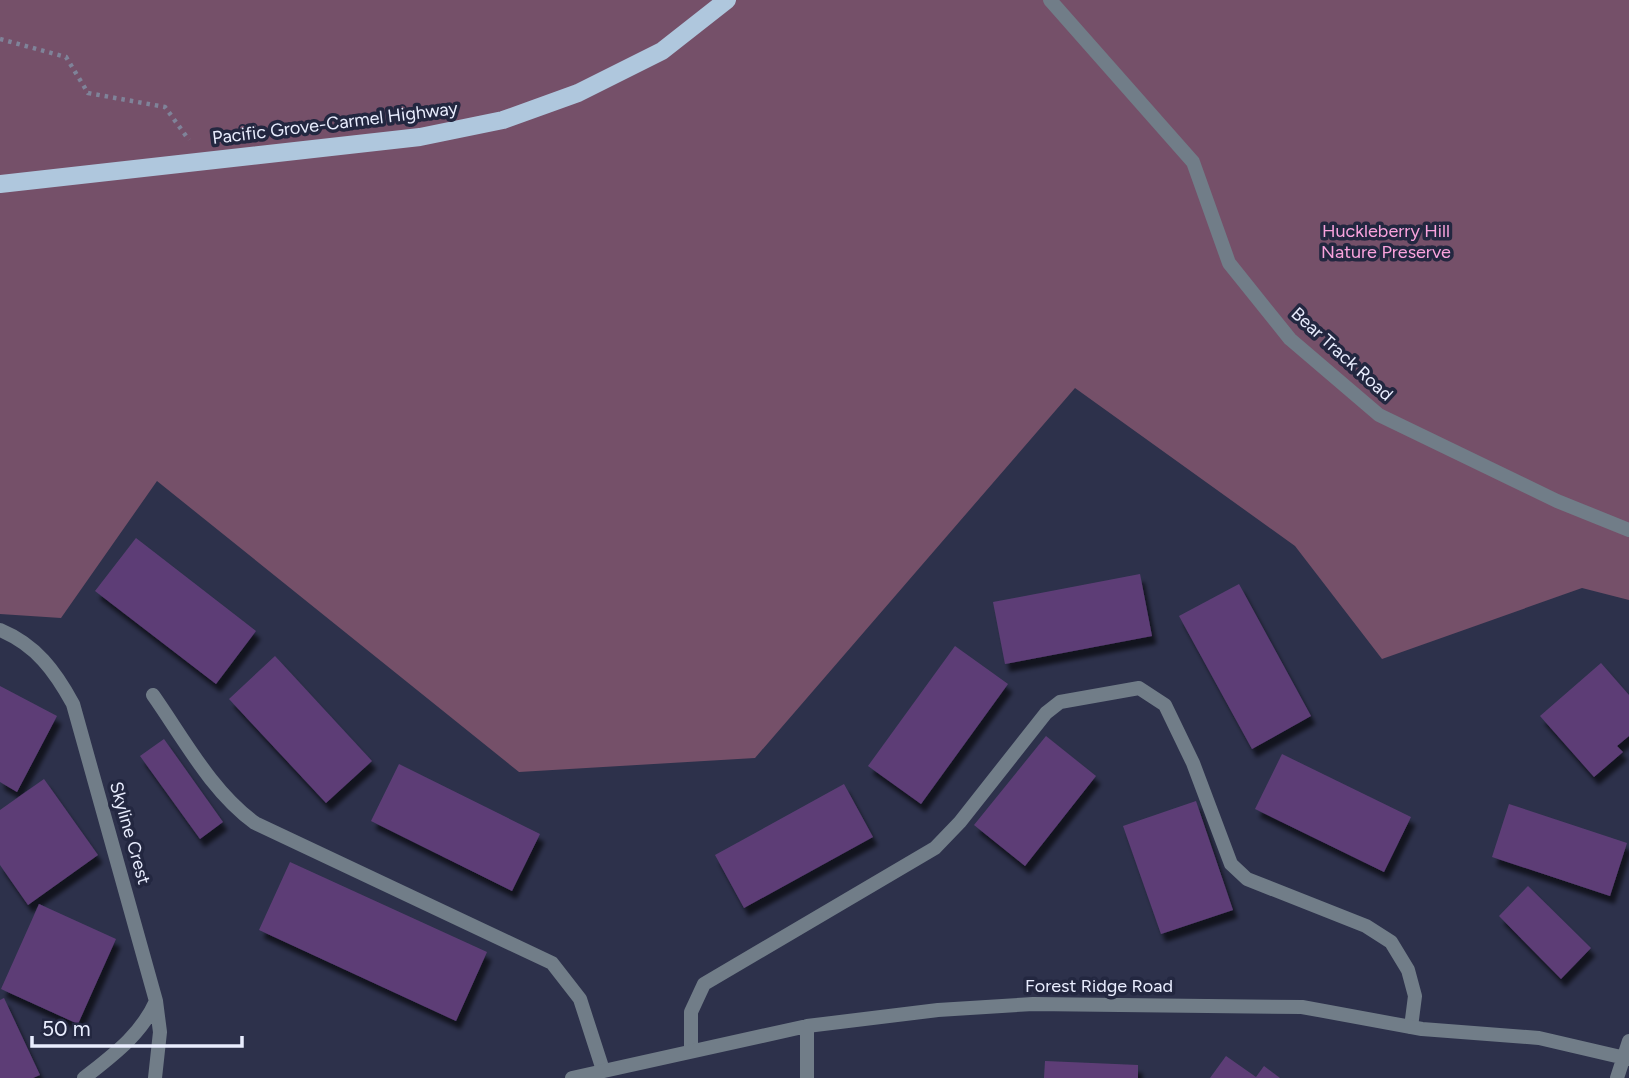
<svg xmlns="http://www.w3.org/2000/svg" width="1629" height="1078" viewBox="0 0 1629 1078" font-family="Figtree,sans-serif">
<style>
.green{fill:#755069}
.building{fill:#5d3e76;filter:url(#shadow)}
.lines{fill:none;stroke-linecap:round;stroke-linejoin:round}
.path{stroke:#7f8399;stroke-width:4.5;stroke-dasharray:3.5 5;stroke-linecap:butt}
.service{stroke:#717d88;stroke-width:14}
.minor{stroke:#717d88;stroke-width:14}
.primary{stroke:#afc7dd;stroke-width:18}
.labels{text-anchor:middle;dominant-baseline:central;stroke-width:7;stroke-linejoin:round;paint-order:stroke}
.street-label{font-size:18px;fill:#e9edfe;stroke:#232740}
.park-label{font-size:18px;fill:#f9a3dd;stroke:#232740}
</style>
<defs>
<filter id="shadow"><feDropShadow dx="4.5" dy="8" stdDeviation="2" flood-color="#0009"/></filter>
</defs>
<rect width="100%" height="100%" fill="#2d314b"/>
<path class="green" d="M0 0H1629V600L1582 588 1382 659 1295 546 1075 388 755 758 519 772 157 481 61 618 0 614Z"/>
<path class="building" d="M136 538 256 631 216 684 95 591Z
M1140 574 1152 636 1005 664 993 602Z
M1239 584 1311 716 1252 749 1179 616Z
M955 646 1008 684 921 804 868 766Z
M275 656 372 761 326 803 229 699Z
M1601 663 1629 695V736L1617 746 1623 752 1594 777 1540 716Z
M0 686 57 716 17 792 0 782Z
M1046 736 1096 776 1025 866 974 825Z
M164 739 223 822 200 839 140 756Z
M1282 754 1411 817 1384 872 1255 809Z
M399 764 540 834 512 891 371 821Z
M44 779 98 855 28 905 0 865V810Z
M844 784 873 837 744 908 715 855Z
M1196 801 1233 910 1161 934 1123 826Z
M1509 804 1627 843 1610 896 1492 857Z
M290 862 487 952 456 1021 259 930Z
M1528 886 1591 948 1561 979 1499 916Z
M39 904 116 939 78 1024 1 989Z
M4 998 40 1075 33 1078H0V1000Z
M1226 1056 1256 1077 1264 1066 1280 1078H1210Z
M1045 1061 1138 1065V1078H1044Z"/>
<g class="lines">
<path class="path" d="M0 39 66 57 88 93 165 107 189 140"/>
<path class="service" d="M1050 0 1193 162 1229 263 1290 339 1379 415 1557 501 1629 530
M153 695C184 739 211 791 255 823L552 963 580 999 603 1070
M691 1050V1012L704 984 935 848 960 822 1046 713 1060 702 1139 688 1165 705 1193 763 1231 864 1247 879 1366 926 1391 942 1408 970 1415 996 1411 1027"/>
<path class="minor" d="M0 630C36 645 55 671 73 704L156 1001 160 1032 155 1078
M84 1078C113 1055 141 1035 156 1001
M572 1078 807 1026 938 1010 1033 1004 1302 1007 1422 1029 1539 1038 1629 1059
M807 1078V1026
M1617 1078 1629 1041"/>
<path class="primary" d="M0 184 420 137 503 120 578 93 662 51 727 0"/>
</g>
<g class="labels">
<g class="street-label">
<text transform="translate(335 123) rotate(-7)">Pacific Grove-Carmel Highway</text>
<text transform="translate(1342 354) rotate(42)">Bear Track Road</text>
<text transform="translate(130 833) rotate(74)">Skyline Crest</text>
<text x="1099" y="986">Forest Ridge Road</text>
</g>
<g class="park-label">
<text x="1386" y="231">Huckleberry Hill<tspan x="1386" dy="21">Nature Preserve</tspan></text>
</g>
</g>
<path d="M32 1036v10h210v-10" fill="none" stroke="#e9edfe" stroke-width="3.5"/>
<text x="42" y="1036" font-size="21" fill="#e9edfe" stroke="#232740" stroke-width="5" paint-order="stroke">50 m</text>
</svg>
